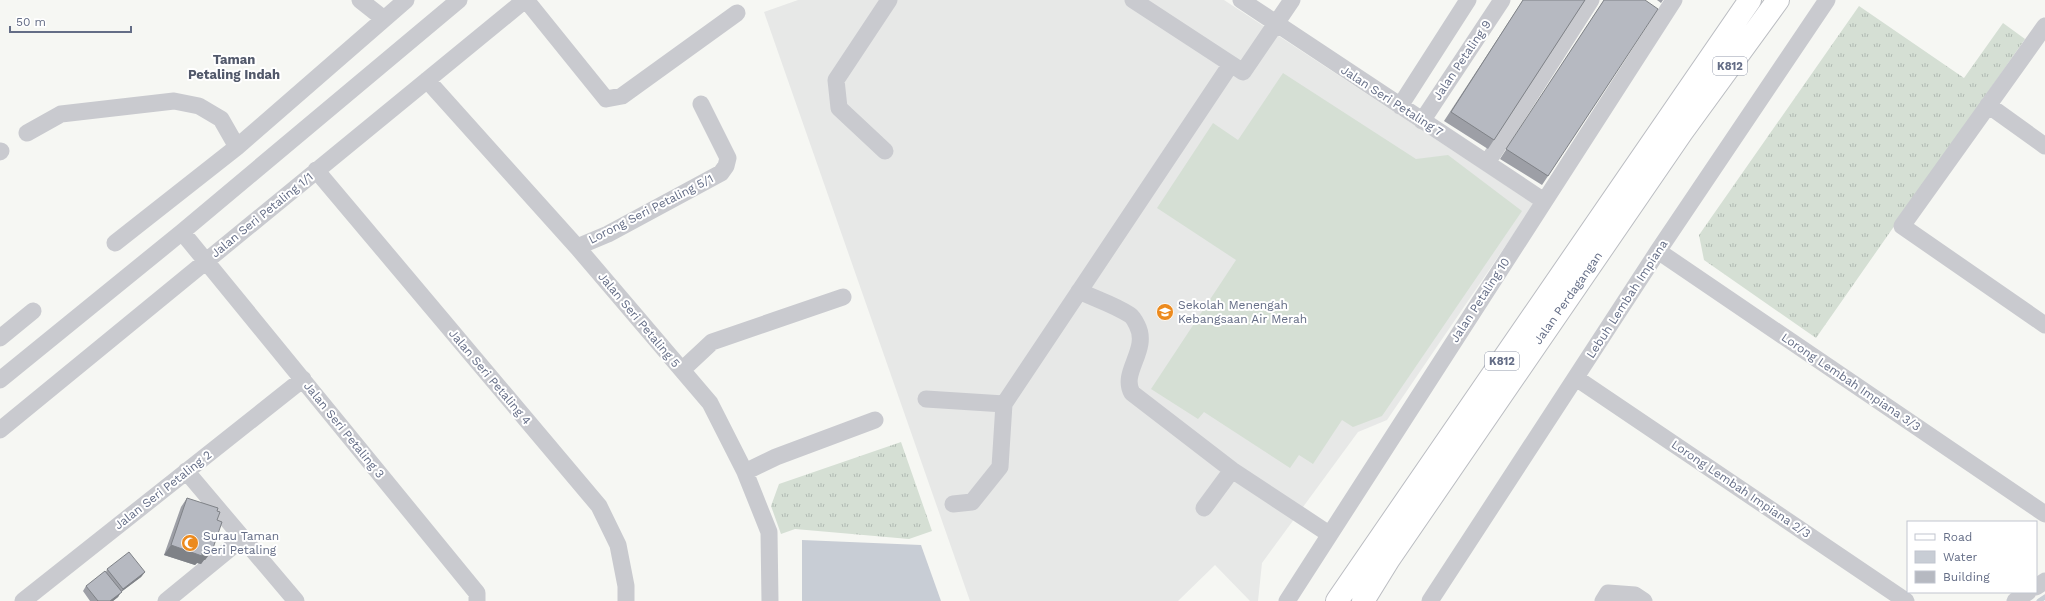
<svg xmlns="http://www.w3.org/2000/svg" width="2045" height="601" viewBox="0 0 2045 601" font-family="'Work Sans',sans-serif">
<style>
.built{fill:#e7e8e7}
.grass{fill:url(#grass-tufts)}
.garden{fill:#d5dfd4}
.water{fill:#c8cdd5}
.lines{fill:none;stroke-linecap:round;stroke-linejoin:round}
.stream{stroke:#c8cdd5;stroke-width:5}
.major-casing{stroke:#bbbdc2;stroke-width:24}
.minor{stroke:#c9cacf;stroke-width:17}
.major{stroke:#fff;stroke-width:22}
.wall{fill:#9d9fa6}
.shaded-wall{fill:#7f8287}
.building{fill:#b6b9c1;stroke:#7f8287}
.labels{text-anchor:middle;dominant-baseline:central;stroke-width:4;stroke-linejoin:round;paint-order:stroke}
.shield{fill:#fff;stroke:#9299aa;stroke-width:1}
.shield-label{font-size:11px;font-weight:bold;fill:#646d86}
.street-label{font-size:12px;fill:#646d86;stroke:#fff}
.poi-label{font-size:12px;fill:#646d86;stroke:#fff;text-anchor:start}
.neighbourhood-label{font-size:13px;font-weight:bold;fill:#52596b;stroke:#fff}
</style>
<defs>
<pattern id="grass-tufts" width="24" height="20" patternUnits="userSpaceOnUse"><rect width="24" height="20" fill="#d5dfd4"/><path d="M3 7l-1-3M5 7V3M7 7l1-3M15 17l-1-3M17 17v-4M19 17l1-3" fill="none" stroke="#b0b9b2"/></pattern>
</defs>
<rect width="100%" height="100%" fill="#f6f7f3"/>
<path class="built" d="M798 0H1224L1534 204 1387 420 1358 432 1262 563 1258 601H1250L1215 565 1178 601H970L764 12Z"/>
<path class="grass" d="M1859 6 1964 78 2003 23 2025 39 1816 338 1704 260 1699 235Z
M901 442 932 531 909 539 795 529 781 534 771 506 779 484Z"/>
<path class="garden" d="M1283 73 1416 159 1448 155 1522 211 1382 416 1353 427 1342 420 1313 464 1299 455 1290 468 1204 412 1198 419 1151 389 1236 260 1157 208 1213 123 1238 140Z"/>
<path class="water" d="M802 540 921 545 941 601H802Z"/>
<g class="lines">
<path class="stream" d="M2039 601 2045 597"/>
<g class="major-casing">
<path id="major" d="M1337 601 1750 0
M1363 601 1389 559 1682 132 1778 0"/>
</g>
<path class="minor" d="M360 0 384 19
M526 0 606 99 622 96 737 13
M1133 0 1231 64
M1241 0 1544 201
M2045 26 1902 226 2045 325
M427 80 577 247 710 403 745 472 769 532 770 601
M1988 105 2045 146
M1400 106 1468 0
M1422 121 1502 0
M27 133 61 114 174 101 199 106 221 119 237 147
M885 151 839 108 836 80 889 0
M0 152 1 151
M1487 163 1591 0
M316 170 599 506 618 545 626 586V601
M182 232 477 593V601
M115 243 237 147 406 0
M577 247 608 234 721 173 726 166 728 158 701 104
M1658 251 2045 514
M1079 291C1096 299 1115 305 1130 315 1133 317 1135 321 1137 325 1150 350 1120 372 1132 393L1232 470 1329 534
M0 338 33 311
M682 370 712 342 843 297
M1576 378 1906 601
M0 380 182 232 459 0
M926 399 1004 404
M0 430 525 0
M186 471 296 601
M745 472 776 457 875 420
M953 504 972 502 1000 467 1004 404 1231 64 1243 72 1292 0
M1204 508 1232 470
M2036 587 2045 581
M23 601 303 379
M166 601 243 538
M1287 601 1674 0
M1430 601 1658 251 1827 0
M1603 601 1608 593 1635 595 1644 601
M2015 601 2028 592"/>
<use href="#major" class="major"/>
</g>
<path class="wall" d="M1523 0H1585L1488 149 1444 121Z
M1604 0H1645L1548 176 1542 185 1500 159Z
M1657 0H1663L1661 3Z
M187 498 217 511V520L212 551 205 560H204L201 564 197 563 195 565 164 555 181 507Z
M107 569 145 572 141 577 121 592 118 597 113 601H90L83 591 86 586 106 572Z"/>
<path class="shaded-wall" d="M171 545 202 553 209 550 212 551 205 560H204L201 564 197 563 195 565 164 555Z
M145 572 141 577 121 592 118 597 113 601H110L120 593 123 589Z"/>
<path class="building" d="M1523 0H1585L1494 140 1451 112Z
M1604 0H1645L1658 9 1548 176 1506 149Z
M187 498 218 508 217 511 220 512 217 520 222 522 212 551 209 550 207 555 202 553V556L171 545Z
M129 552 145 572 123 589 107 569Z
M105 571 122 592 110 601H98L86 586Z"/>
<defs>
<g id="school-disc" transform="scale(0.9)"><circle r="9.5" fill="#ec8a1e" stroke="#fff"/><path d="M0-5L7-2L0 1L-7-2ZM-4 1L0 2.5L4 1V4Q0 6-4 4Z" fill="#fff"/></g>
<g id="mosque-disc" transform="scale(0.9)"><circle r="9.5" fill="#ec8a1e" stroke="#fff"/><path d="M3.5-4.9A6 6 0 1 0 3.5 4.9A5 5 0 1 1 3.5-4.9Z" fill="#fff"/></g>
</defs>
<g fill-rule="evenodd">
<use href="#school-disc" x="1165" y="312"/>
<use href="#mosque-disc" x="190" y="543"/>
</g>
<g class="labels">
<g class="shield">
<rect x="1713" y="57" width="34" height="18" rx="3"/>
<rect x="1485" y="352" width="34" height="18" rx="3"/>
</g>
<g class="shield-label">
<text x="1730" y="66">K812</text>
<text x="1502" y="361">K812</text>
</g>
<g class="street-label">
<text transform="translate(1462 60) rotate(-56)">Jalan Petaling 9</text>
<text transform="translate(1392 101) rotate(33)">Jalan Seri Petaling 7</text>
<text transform="translate(651 209) rotate(-27)">Lorong Seri Petaling 5/1</text>
<text transform="translate(262 215) rotate(-39)">Jalan Seri Petaling 1/1</text>
<text transform="translate(1568 298) rotate(-55)">Jalan Perdagangan</text>
<text transform="translate(1627 299) rotate(-57)">Lebuh Lembah Impiana</text>
<text transform="translate(1480 300) rotate(-57)">Jalan Petaling 10</text>
<text transform="translate(639 320) rotate(50)">Jalan Seri Petaling 5</text>
<text transform="translate(490 377) rotate(50)">Jalan Seri Petaling 4</text>
<text transform="translate(1851 382) rotate(34)">Lorong Lembah Impiana 3/3</text>
<text transform="translate(344 430) rotate(51)">Jalan Seri Petaling 3</text>
<text transform="translate(1741 489) rotate(34)">Lorong Lembah Impiana 2/3</text>
<text transform="translate(163 490) rotate(-38)">Jalan Seri Petaling 2</text>
</g>
<g class="poi-label">
<text x="1178" y="305">Sekolah Menengah<tspan x="1178" dy="14">Kebangsaan Air Merah</tspan></text>
<text x="203" y="536">Surau Taman<tspan x="203" dy="14">Seri Petaling</tspan></text>
</g>
<g class="neighbourhood-label">
<text x="234" y="59">Taman<tspan x="234" dy="15">Petaling Indah</tspan></text>
</g>
</g>
<rect x="1907" y="521" width="130" height="72" fill="#ffffff" stroke="#c1c5cf"/>
<rect x="1915" y="534" width="20" height="6" fill="#ffffff" stroke="#c1c5cf"/>
<text x="1943" y="541" font-size="12" fill="#646d86">Road</text>
<rect x="1915" y="551" width="20" height="12" fill="#c8cdd5" stroke="#c1c5cf"/>
<text x="1943" y="561" font-size="12" fill="#646d86">Water</text>
<rect x="1915" y="571" width="20" height="12" fill="#b6b9c1" stroke="#c1c5cf"/>
<text x="1943" y="581" font-size="12" fill="#646d86">Building</text>
<path d="M10 26v6h121v-6" fill="none" stroke="#646d86" stroke-width="2"/>
<text x="16" y="26" font-size="12" fill="#646d86" stroke="#ffffff" stroke-width="3" paint-order="stroke">50 m</text>
</svg>
